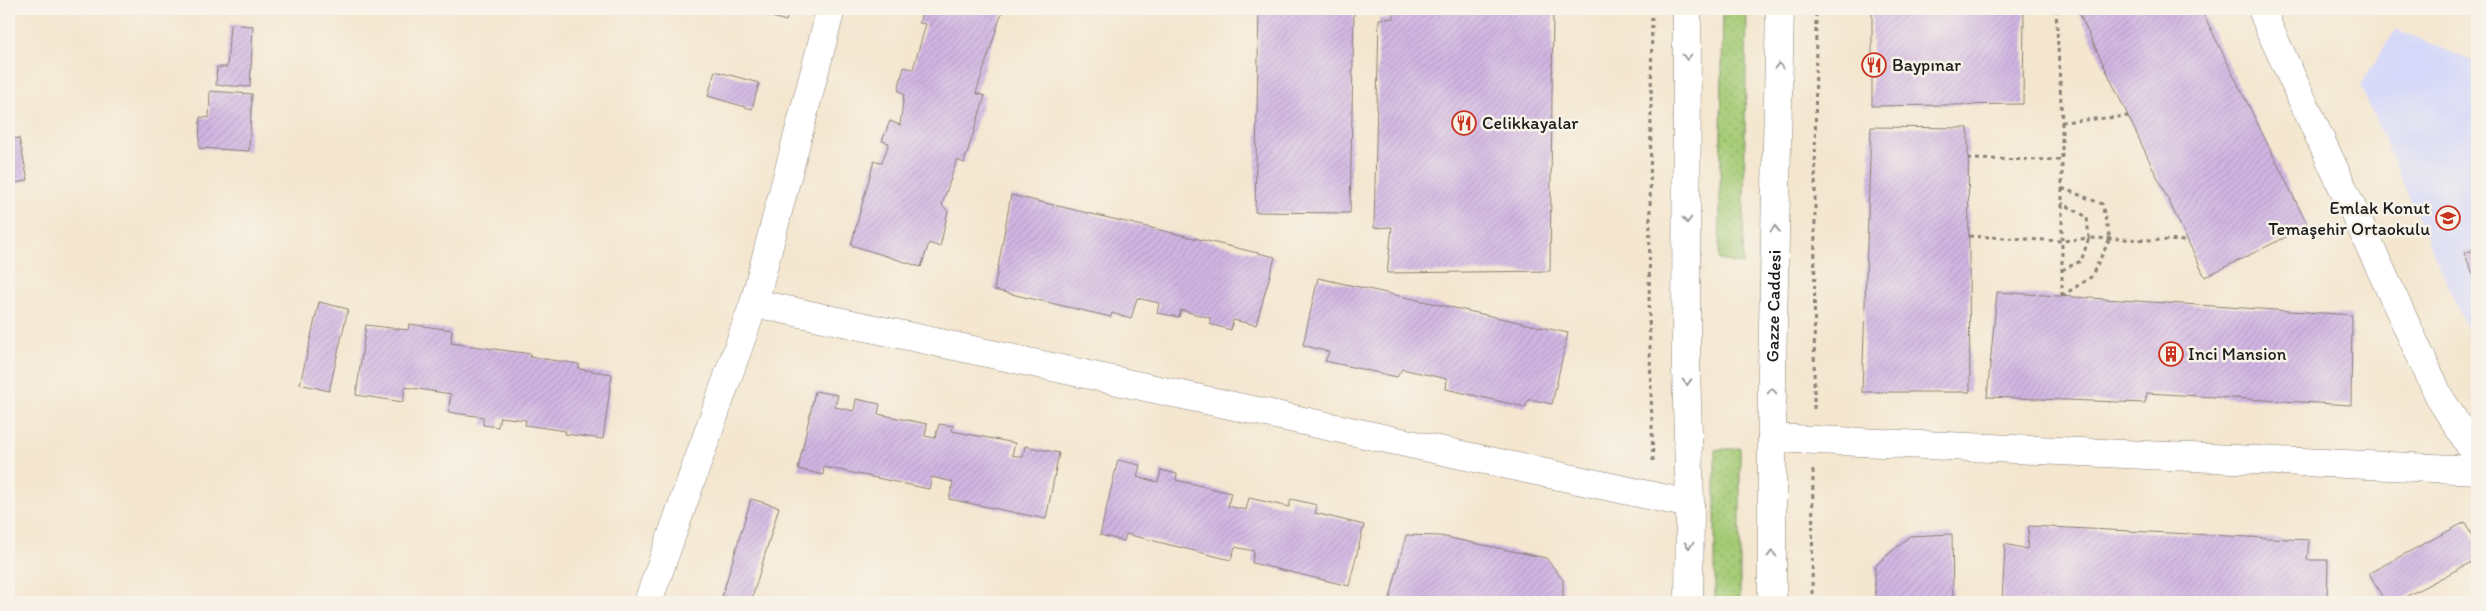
<svg xmlns="http://www.w3.org/2000/svg" width="2486" height="611" viewBox="0 0 2486 611" font-family="Itim,sans-serif">
<style>
.built{fill:#d6d8f9}
.green{fill:url(#green-dots);stroke:#607448}
.building{fill:url(#building-hatch)}
.lines{fill:none;stroke-linecap:round;stroke-linejoin:round}
.minor-casing{stroke:#888176;stroke-width:29}
.tertiary-casing{stroke:#888176;stroke-width:29}
.secondary-casing{stroke:#888176;stroke-width:29}
.path{stroke:#888176;stroke-width:3;stroke-dasharray:4 4;stroke-linecap:butt}
.minor{stroke:#fff;stroke-width:28}
.tertiary{stroke:#fff;stroke-width:28}
.secondary{stroke:#fff;stroke-width:28}
.oneway{stroke:#999}
.labels{text-anchor:middle;dominant-baseline:central;stroke-width:5;stroke-linejoin:round;paint-order:stroke}
.poi-label{font-size:18px;fill:#1c1c1c;stroke:#f7f3e8;text-anchor:start}
.street-label{font-size:18px;fill:#1c1c1c;stroke:#f7f3e8}
</style>
<defs>
<pattern id="green-dots" width="8" height="8" patternUnits="userSpaceOnUse" patternTransform="scale(1.25)"><rect width="8" height="8" fill="#a4cb75"/><path d="M2 2h.1M6 6h.1" fill="none" stroke="#8dae65" stroke-width="1.8" stroke-linecap="round"/></pattern>
<pattern id="building-hatch" width="6" height="6" patternUnits="userSpaceOnUse" patternTransform="scale(1.25)"><rect width="6" height="6" fill="#d1b5e3"/><path d="M-1 1l2-2M0 6l6-6M5 7l2-2" fill="none" stroke="#b39bc2"/></pattern>
</defs>
<rect width="100%" height="100%" fill="#f7f3e8"/>
<filter id="ink" filterUnits="userSpaceOnUse"><feTurbulence type="fractalNoise" baseFrequency=".02" numOctaves="2"/><feDisplacementMap in="SourceGraphic" scale="10" xChannelSelector="R" yChannelSelector="G"/><feConvolveMatrix kernelMatrix="1 2 1 2 8 2 1 2 1" color-interpolation-filters="sRGB"/></filter>
<filter id="wash" filterUnits="userSpaceOnUse"><feTurbulence type="fractalNoise" baseFrequency=".0096" numOctaves="4" result="noise"/><feDisplacementMap in="SourceGraphic" scale="20" xChannelSelector="R" yChannelSelector="G"/><feGaussianBlur stdDeviation="1.12" result="paint"/><feColorMatrix in="noise" values="0 0 0 0 0 0 0 0 0 0 0 0 0 0 0 0 0 1.4 0 .05"/><feComposite in="paint" operator="in"/></filter>
<g filter="url(#wash)">
<rect width="100%" height="100%" fill="#f4e6cf"/>
<path class="built" d="M2396 29 2477 63V352L2360 85Z"/>
<path class="green" d="M1723 9H1747L1743 264 1719 260Z
M1740 448V602H1715V450Z"/>
<g id="blocks">
<path class="building" d="M745 9H790L786 21Z
M923 9H1003L976 93 985 96 964 163 957 160 942 205 948 211 940 247 929 243 921 267 851 245 874 161 882 162 889 143 882 141 890 121 900 125 904 94 898 90 904 67 913 69 926 24 919 23Z
M1259 9H1354L1350 213 1255 212Z
M1394 9H1553L1550 271 1387 273 1392 227 1374 228 1379 19 1394 18Z
M1872 9H2024L2023 104 1872 106Z
M2077 9H2201L2308 226 2205 277Z
M230 24 253 26 250 87 216 85 217 67H227Z
M715 71 759 83 752 109 708 96Z
M210 91 252 94 249 151 199 148 200 117 209 118Z
M1871 127 1968 128 1970 392H1862Z
M19 138 28 180 9 185V140Z
M1011 195 1275 257 1256 325 1233 320 1231 330 1210 324V318L1181 310 1179 317 1157 313 1159 303 1137 298 1131 319 1112 313 1111 317 994 290Z
M2477 249V283L2464 253Z
M1318 278 1568 333 1552 404 1529 399 1525 407 1446 389 1447 379 1402 369 1397 377 1325 361 1329 352 1303 345Z
M1997 292 2352 315 2351 405 2147 393 2145 403 1987 397Z
M319 302 348 309 329 391 300 384Z
M409 324 452 330 451 343 531 354 530 357 579 364V369L612 374 603 439 565 434 566 431 525 425 526 420 500 417 498 427 483 425V417L448 412 451 394 405 387 403 402 356 395 366 325 408 330Z
M815 391 838 395 835 407 854 411 856 399 880 404 878 414 927 424 925 436 935 438 939 424 953 426 952 431 1015 443 1012 455 1023 457 1025 446 1059 453 1046 519 949 499 953 482 932 477 929 489 824 467 823 475 798 469Z
M1118 460 1140 465 1137 477 1158 482 1161 470 1177 474 1176 480 1231 493 1228 506 1246 510 1249 498 1289 507 1291 499 1317 505 1315 513 1364 525 1349 586 1252 563 1254 551 1235 547 1231 560 1126 534 1124 541 1100 535Z
M751 499 779 507 751 602H745L722 596Z
M2465 522 2477 546V559L2396 602H2385L2369 573Z
M2029 526 2309 540 2307 560H2328L2327 602H2002L2005 544 2027 549Z
M1952 534 1953 602H1875V566L1910 536Z
M1406 535 1440 536 1546 558 1563 580V602H1389Z"/>
</g>
</g>
<g filter="url(#ink)">
<use href="#blocks" fill-opacity="0" stroke="#888176" stroke-width="1"/>
<g class="lines">
<g class="minor-casing">
<path id="minor" d="M2262 9 2270 30 2440 398 2477 457
M754 303 1690 504
M1772 438 2477 470"/>
</g>
<g class="tertiary-casing">
<path id="tertiary" d="M648 602 754 303 831 9"/>
</g>
<g class="secondary-casing">
<g id="secondary">
<path d="M1687 9 1686 368 1690 504 1689 602"/>
<path id="s1" d="M1772 602V371L1780 9"/>
</g>
</g>
<path class="path" d="M1652 9 1649 312 1653 463
M2056 9 2062 122 2128 116
M1968 159 2062 160V122
M1969 236 2062 241 2089 238 2087 217 2062 203
M2062 270 2081 261 2089 238 2188 241
M2062 296 2091 277 2110 239 2102 204 2062 188
M2062 296V160
M1814 409 1816 9
M1812 602 1813 470"/>
<use href="#minor" class="minor"/>
<use href="#tertiary" class="tertiary"/>
<use href="#secondary" class="secondary"/>
</g>
<defs><path id="oneway-chevron" d="M-2-3.5L2.5 0L-2 3.5" fill="none" stroke-width="1.6" stroke-linecap="round" stroke-linejoin="round" transform="scale(1.25)"/></defs>
<g class="oneway">
<use href="#oneway-chevron" transform="translate(1687 57) rotate(90)"/>
<use href="#oneway-chevron" transform="translate(1779 66) rotate(-89)"/>
<use href="#oneway-chevron" transform="translate(1687 220) rotate(90)"/>
<use href="#oneway-chevron" transform="translate(1775 229) rotate(-89)"/>
<use href="#oneway-chevron" transform="translate(1687 382) rotate(89)"/>
<use href="#oneway-chevron" transform="translate(1772 391) rotate(-90)"/>
<use href="#oneway-chevron" transform="translate(1689 545) rotate(91)"/>
<use href="#oneway-chevron" transform="translate(1772 554) rotate(-90)"/>
</g>
</g>
<defs>
<g id="restaurant-ring" transform="scale(1.25)"><circle r="9.5" fill="#f7f3e8" stroke="#c8321e" stroke-width="1.5"/><path d="M-5-6h1v4h1v-4h1v4h1v-4h1v5L-1.5 .5V6h-2V.5L-5-1ZM5-6V6H3V1.5H1.5Q1.5-4 5-6Z" fill="#c8321e"/></g>
<g id="school-ring" transform="scale(1.25)"><circle r="9.5" fill="#f7f3e8" stroke="#c8321e" stroke-width="1.5"/><path d="M0-5L7-2L0 1L-7-2ZM-4 1L0 2.5L4 1V4Q0 6-4 4Z" fill="#c8321e"/></g>
<g id="building-ring" transform="scale(1.25)"><circle r="9.5" fill="#f7f3e8" stroke="#c8321e" stroke-width="1.5"/><path d="M-4-6H4V6H1V3H-1V6H-4ZM-2.5-4.3h1.7v1.8h-1.7ZM.8-4.3h1.7v1.8H.8ZM-2.5-1h1.7V.8h-1.7ZM.8-1h1.7V.8H.8Z" fill="#c8321e"/></g>
</defs>
<g fill-rule="evenodd">
<use href="#restaurant-ring" x="1874" y="65"/>
<use href="#restaurant-ring" x="1464" y="123"/>
<use href="#school-ring" x="2448" y="218"/>
<use href="#building-ring" x="2171" y="354"/>
</g>
<g class="labels">
<g class="poi-label">
<text x="1892" y="65">Baypınar</text>
<text x="1482" y="123">Celikkayalar</text>
<text x="2430" y="208" text-anchor="end">Emlak Konut<tspan x="2430" dy="21">Temaşehir Ortaokulu</tspan></text>
<text x="2188" y="354">Inci Mansion</text>
</g>
<g class="street-label">
<text stroke="none"><textPath href="#s1" startOffset="296">Gazze Caddesi</textPath></text>
</g>
</g>
<rect width="2486" height="611" fill="none" stroke="#f7f3e8" stroke-width="30"/>
</svg>
